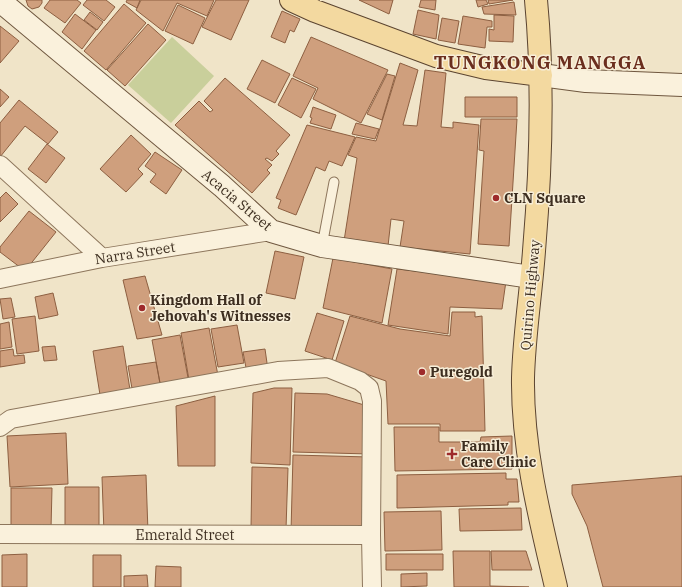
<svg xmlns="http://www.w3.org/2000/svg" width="682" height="587" viewBox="0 0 682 587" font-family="'IBM Plex Serif',serif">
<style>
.green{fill:#c9cf9b}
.building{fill:#cf9f7d;stroke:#8d5f41}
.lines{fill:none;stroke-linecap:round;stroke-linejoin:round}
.lane-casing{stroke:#8d765c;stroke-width:11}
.street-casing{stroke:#8d765c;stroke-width:20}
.secondary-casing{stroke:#6f573f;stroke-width:24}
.primary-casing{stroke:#5b4430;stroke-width:24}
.lane{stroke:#faf1dc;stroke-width:9}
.street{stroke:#faf1dc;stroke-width:18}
.secondary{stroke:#faf1dc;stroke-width:22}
.primary{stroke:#f3d9a0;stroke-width:22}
.poi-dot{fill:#9e2a2b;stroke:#f7eed8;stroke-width:1.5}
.labels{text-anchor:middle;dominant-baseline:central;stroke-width:3;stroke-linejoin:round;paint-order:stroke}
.poi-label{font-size:14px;font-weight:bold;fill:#3d2e20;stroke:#f7eed8;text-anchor:start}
.street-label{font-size:14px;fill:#3d2e20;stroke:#f7eed8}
.district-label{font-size:18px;font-weight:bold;letter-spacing:1px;fill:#6b2e1e;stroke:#f7eed8}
</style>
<rect width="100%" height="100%" fill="#f0e4c8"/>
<path class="green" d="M172 37 214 76 171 123 128 85Z"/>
<path class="building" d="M26 0H42V3L39 7 32 9 28 6Z
M50 0H77L81 3 65 23 44 8Z
M87 0H106L115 7 104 21 83 5Z
M127 0H140L137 8 126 2Z
M141 0H214L207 16 177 3 163 31 136 10Z
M216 0H249L231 40 202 27Z
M359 0H393L389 14Z
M421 0H436L435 10 419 7Z
M476 0H486L488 4 478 7Z
M488 0H513L489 4Z
M514 2 516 15 484 14 482 7Z
M124 4 146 23 106 70 84 51Z
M178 5 205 18 193 44 165 31Z
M418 10 439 15 436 39 413 34Z
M282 11 300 19 294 32 290 30 285 43 271 37Z
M90 12 103 22 97 30 84 20Z
M75 14 96 30 82 49 62 32Z
M494 15 514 16 513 42 489 41V29L494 30Z
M463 16 492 21V27H487L485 48 458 44Z
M442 18 459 21 455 43 438 40Z
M148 24 166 40 125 86 107 70Z
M0 26 19 41 0 63Z
M311 37 388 70 361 123 313 99 318 88 293 76Z
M262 60 290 74 275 103 247 89Z
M400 63 418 70 403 125 417 126 425 70 446 73 441 127 453 128V122L479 125 470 254 400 247 404 221 391 219 388 246 344 241 357 158 348 155 356 137 376 141Z
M387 74 395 76 382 120 367 114Z
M225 78 290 135 276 151 279 154 272 161 267 158 265 159 272 165 267 170 270 173 252 193 175 125 199 101 210 112 213 110 204 101Z
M292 78 316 89 301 118 278 105Z
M0 89 9 97 0 107Z
M465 97H517V117H465Z
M19 100 58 132 48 144 25 126 0 157V123Z
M313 107 336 115 331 129 310 123 312 118 310 117Z
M481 119H517L509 246 478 244 484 151 479 150Z
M356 123 379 129 375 139 352 134Z
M307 125 355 137 342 166 329 161 325 171 316 167 296 215 278 208 281 200 276 198Z
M131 135 151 154 138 169 143 174 126 192 100 169Z
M47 144 65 158 46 183 28 169Z
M155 152 182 170 166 194 150 182 156 174 145 166Z
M6 192 18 204 0 222V198Z
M29 211 56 232 25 271 0 252V247Z
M275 251 304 257 295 299 266 293Z
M333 258 392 269 382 323 323 308Z
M397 269 506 281 502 309 450 307 448 334 388 325Z
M145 276 162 335 137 339 123 280Z
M53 293 58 315 39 319 35 297Z
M11 298 15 317 3 319 0 299Z
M452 312H475V317L482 316 485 431H440V424H388L386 381 335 363 350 316 400 329 450 336Z
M317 313 344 321 332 360 305 351Z
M35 316 39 351 17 354 12 319Z
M9 322 12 347 0 349V324Z
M237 325 244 363 218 367 211 329Z
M209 328 219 381 190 386 181 333Z
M180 335 189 383 161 388 152 340Z
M55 346 57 360 44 361 42 347Z
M123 346 131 396 101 401 93 351Z
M13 349 14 356 24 355 25 363 0 367V351Z
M265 349 268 370 247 373 243 352Z
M156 362 161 389 133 394 128 366Z
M274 388H292L290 465 251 463 253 393Z
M295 393 327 394 371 407 370 454 293 452Z
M215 396V466H178L176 406Z
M394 427H439V442H480L481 437 512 436V469L395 471Z
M66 433 68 484 10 487 7 436Z
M293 455 369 457 367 534 291 532Z
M252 467 288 468 286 529 251 528Z
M506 473V479H517L519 502H508V505L397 508V475Z
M146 475 148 532 104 533 102 477Z
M682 476V587H603L587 526 572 494V485Z
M65 487H99V534H65Z
M11 488H52L51 529 11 528Z
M521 508 522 530 460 531 459 509Z
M441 511 442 550 385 551 384 512Z
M453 551H490V586L529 587H454Z
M491 551H526L532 570H492Z
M27 554V587H2V555Z
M386 554H443V570H386Z
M93 555H121V587H93Z
M156 566 181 567V587H155Z
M427 573V586L401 587V574Z
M147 575 148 587H124V576Z"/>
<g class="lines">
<g class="lane-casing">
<path id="lane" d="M322 246 334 182"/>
</g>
<g class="street-casing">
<path id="street" d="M0 165 102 258
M0 279 102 258 271 231
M0 427 11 419 278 371 328 368 360 381 369 388 372 401 371 535 372 587
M0 534 371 535"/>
</g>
<g class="secondary-casing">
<path id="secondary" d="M0 1 222 186 271 231 322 246 531 277
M541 75 586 81 682 85"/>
</g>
<g class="primary-casing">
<path id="primary" d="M291 0 315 11 436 56 486 68 541 75
M536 0C544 83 541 168 534 251 531 293 524 336 523 378 522 448 540 519 556 587"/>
</g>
<use href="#lane" class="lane"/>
<use href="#street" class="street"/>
<use href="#secondary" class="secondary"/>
<use href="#primary" class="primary"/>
</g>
<g class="poi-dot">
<circle cx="496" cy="198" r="4"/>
<circle cx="142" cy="308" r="4"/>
<circle cx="422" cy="372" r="4"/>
<path d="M450 448h4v4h4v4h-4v4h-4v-4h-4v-4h4z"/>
</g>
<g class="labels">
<g class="poi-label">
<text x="504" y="198">CLN Square</text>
<text x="150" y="300">Kingdom Hall of<tspan x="150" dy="16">Jehovah's Witnesses</tspan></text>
<text x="430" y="372">Puregold</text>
<text x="461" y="446">Family<tspan x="461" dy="16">Care Clinic</tspan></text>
</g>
<g class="street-label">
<text transform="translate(237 200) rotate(40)">Acacia Street</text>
<text transform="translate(135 253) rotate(-9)">Narra Street</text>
<text transform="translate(530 295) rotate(-85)">Quirino Highway</text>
<text x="185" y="535">Emerald Street</text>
</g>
<g class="district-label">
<text x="540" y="62">TUNGKONG MANGGA</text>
</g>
</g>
</svg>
